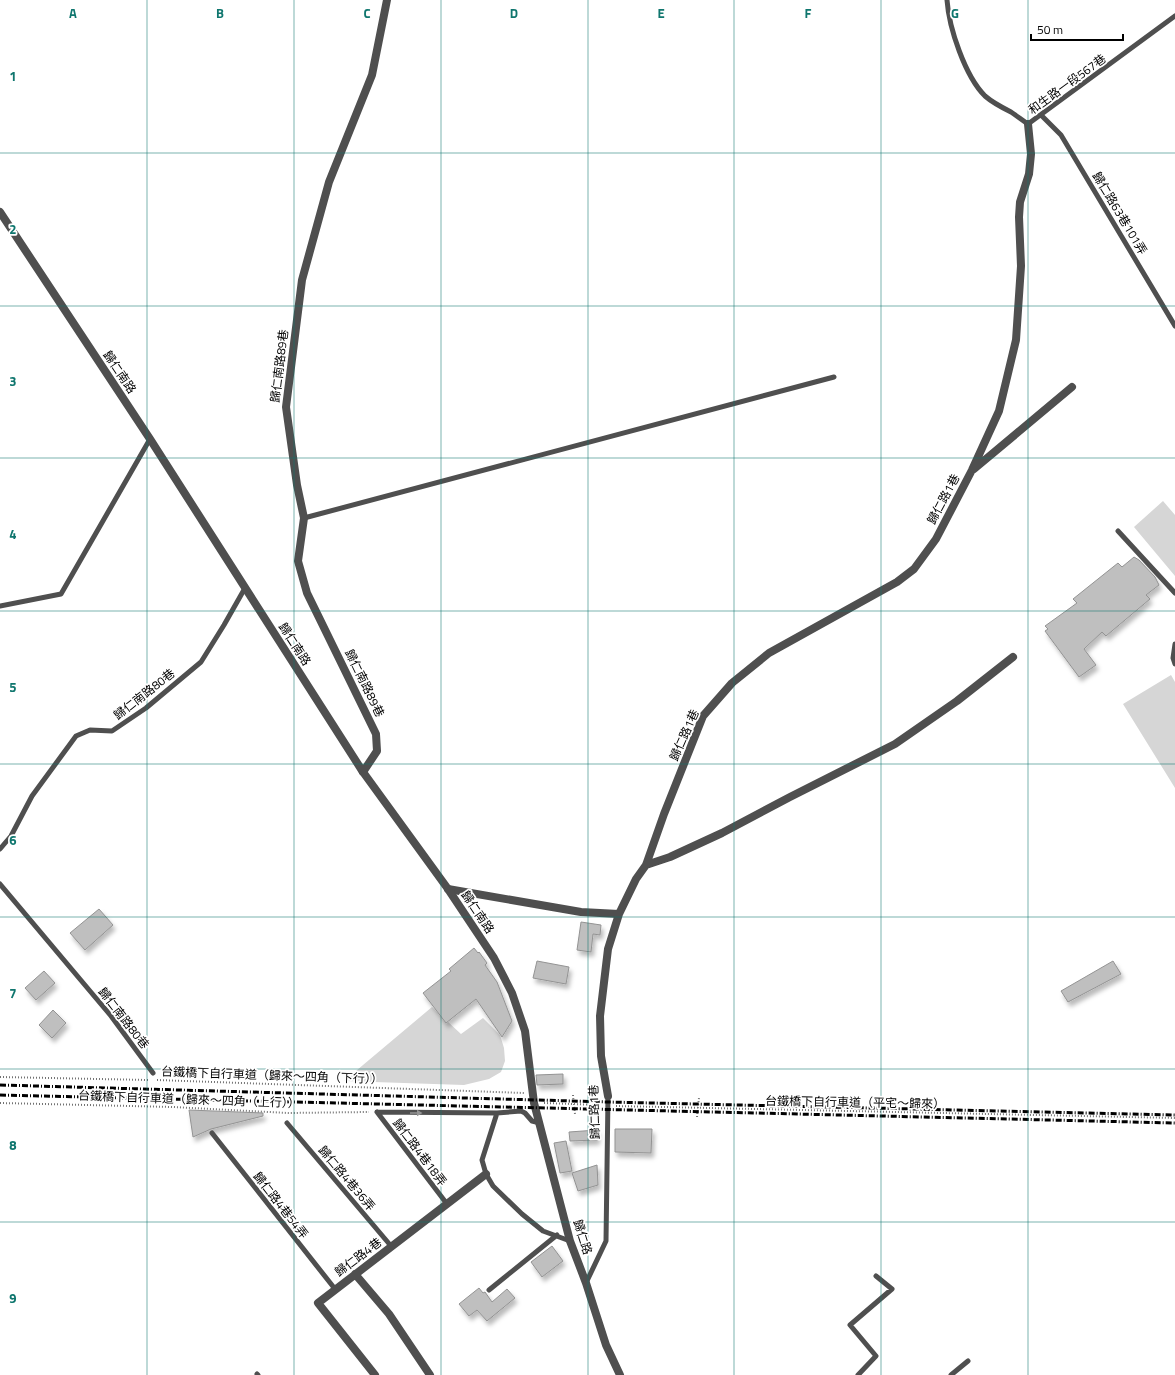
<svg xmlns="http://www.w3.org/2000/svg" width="1175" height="1375" viewBox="0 0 1175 1375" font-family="'Titillium Web','Noto Sans TC',sans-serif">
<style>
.green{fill:#d6d6d6}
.building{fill:#bfbfbf;stroke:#939393;filter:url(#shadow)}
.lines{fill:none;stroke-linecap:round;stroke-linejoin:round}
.path{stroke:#717171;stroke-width:2;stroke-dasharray:1 2;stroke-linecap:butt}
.service{stroke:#4f4f4f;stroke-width:5}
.minor{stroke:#4f4f4f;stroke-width:8}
.tertiary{stroke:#4f4f4f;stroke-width:8}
.rail{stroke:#000;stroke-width:3;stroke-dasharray:6 2 1 2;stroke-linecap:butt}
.oneway{fill:#959595}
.grid{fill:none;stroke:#0f766e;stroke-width:1;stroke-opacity:0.55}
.labels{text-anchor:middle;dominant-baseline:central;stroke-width:3.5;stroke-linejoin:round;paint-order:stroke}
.street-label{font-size:12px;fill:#000;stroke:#fff}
.grid-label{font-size:13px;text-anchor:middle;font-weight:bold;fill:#0f766e;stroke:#fff;stroke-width:3.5;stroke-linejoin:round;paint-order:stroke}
</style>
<defs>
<filter id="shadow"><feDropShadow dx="2.5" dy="4.5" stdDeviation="2" flood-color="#0004"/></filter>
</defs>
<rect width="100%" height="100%" fill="#fff"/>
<path class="green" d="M1163 501 1175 515V576L1134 527Z
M1171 675 1175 682V788L1123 704Z
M432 1007 461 1034 483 1018 500 1035 504 1048 505 1061 501 1072 489 1079 464 1085 344 1081Z"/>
<path class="building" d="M1134 557 1139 560 1155 577 1159 585 1146 595 1150 599 1106 636 1102 632 1084 649 1096 665 1079 677 1045 631 1048 629 1045 626 1077 603 1073 599 1118 563 1122 567Z
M99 909 113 925 85 950 70 933Z
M581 922 601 925 600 935 593 934 591 952 577 950Z
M474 948 478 953 479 952 487 963 485 965 497 982 512 1021 502 1037 476 999 446 1023 423 993 451 971 449 969Z
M537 961 569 967 566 984 533 978Z
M1113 961 1121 974 1068 1002 1061 991Z
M44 971 55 983 36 1000 25 988Z
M53 1010 66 1023 52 1038 39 1025Z
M563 1074V1084L537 1085 536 1075Z
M189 1110 263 1113V1116L211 1129 193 1137Z
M615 1129H652L651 1153 615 1152Z
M597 1130V1140L570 1141 569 1132Z
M566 1141 572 1171 560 1173 554 1143Z
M597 1165 598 1185 578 1191 572 1173Z
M552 1246 563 1261 542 1277 531 1262Z
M479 1288 483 1293 485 1292 492 1302 507 1289 515 1298 487 1321 477 1310 469 1316 459 1304Z"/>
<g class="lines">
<path class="path" d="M0 1077 148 1080
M157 1080 524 1093
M573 1095 575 1114
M0 1103 173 1107 288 1113 369 1112
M544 1103 600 1105
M616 1106 1175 1118
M697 1117 699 1098"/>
<path class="service" d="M947 0C949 28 965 76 985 96 993 103 1001 107 1011 112 1017 116 1022 120 1028 124L1175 16
M1041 115 1061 135 1175 326
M304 518 834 377
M1118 531 1175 593
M0 606 61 594 150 439
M1175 644 1173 658 1175 664
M0 849 11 836 32 796 76 736 90 730 112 731 146 708 201 662 224 625 245 588
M0 884 111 1016 153 1073
M377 1112 497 1113 521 1111 525 1113 532 1121 540 1123
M377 1112 447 1204
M497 1113 482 1160 486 1174 493 1186 522 1214 543 1231 570 1241
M287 1123 391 1246
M212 1133 335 1289
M586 1283 606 1241 608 1096
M489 1290 557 1235
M257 1374 258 1375
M858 1375 876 1356 850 1325 892 1289 876 1276
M951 1375 968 1361"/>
<path class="minor" d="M974 469 1072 387
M363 772 377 751 376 734 307 593 298 561 304 518 297 485 286 407 302 280 329 182 372 75 387 0
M646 865 670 857 722 833 790 797 895 744 957 701 1013 657
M448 889 581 912 619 914 636 879 646 865 664 814 703 716 732 683 769 653 897 582 914 569 936 539 972 470 999 411 1016 340 1021 266 1019 217 1020 202 1029 174 1031 154 1028 124
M608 1096 601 1056 600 1016 608 949 619 914
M355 1274 389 1314 430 1375
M375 1375 318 1303 486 1174"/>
<path class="tertiary" d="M0 212 150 439 363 772 448 889 494 958 512 993 525 1031 534 1103 570 1241 586 1283 606 1345 620 1375"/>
<path class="rail" d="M0 1085 608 1102 1175 1115
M0 1095 1175 1123"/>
</g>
<defs><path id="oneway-solid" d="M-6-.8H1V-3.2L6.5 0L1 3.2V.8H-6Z"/></defs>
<use class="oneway" href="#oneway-solid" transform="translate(416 1113)"/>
<path class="grid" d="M147 0V1375M294 0V1375M441 0V1375M588 0V1375M734 0V1375M881 0V1375M1028 0V1375M0 153H1175M0 306H1175M0 458H1175M0 611H1175M0 764H1175M0 917H1175M0 1069H1175M0 1222H1175"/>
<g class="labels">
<g class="street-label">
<text transform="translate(1067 84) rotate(-36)">和生路一段567巷</text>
<text transform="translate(1120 213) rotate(59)">歸仁路63巷101弄</text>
<text transform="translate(279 366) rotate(-83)">歸仁南路89巷</text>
<text transform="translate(120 372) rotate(56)">歸仁南路</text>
<text transform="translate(943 499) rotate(-62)">歸仁路1巷</text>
<text transform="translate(295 644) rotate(57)">歸仁南路</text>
<text transform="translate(365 683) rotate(64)">歸仁南路89巷</text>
<text transform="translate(144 694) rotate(-38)">歸仁南路80巷</text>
<text transform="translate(684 735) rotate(-66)">歸仁路1巷</text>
<text transform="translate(478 912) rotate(56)">歸仁南路</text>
<text transform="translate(124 1018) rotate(52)">歸仁南路80巷</text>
<text transform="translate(272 1075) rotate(2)">台鐵橋下自行車道（歸來～四角（下行））</text>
<text transform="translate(189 1099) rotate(2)">台鐵橋下自行車道（歸來～四角（上行））</text>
<text transform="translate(855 1102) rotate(1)">台鐵橋下自行車道（平宅～歸來）</text>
<text transform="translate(594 1112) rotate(-92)">歸仁路1巷</text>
<text transform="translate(420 1152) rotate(53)">歸仁路4巷18弄</text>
<text transform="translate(347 1178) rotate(50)">歸仁路4巷36弄</text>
<text transform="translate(281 1205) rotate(52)">歸仁路4巷54弄</text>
<text transform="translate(583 1237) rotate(72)">歸仁路</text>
<text transform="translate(358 1257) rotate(-37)">歸仁路4巷</text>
</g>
</g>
<g class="grid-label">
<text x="73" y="18">A</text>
<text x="220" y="18">B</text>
<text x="367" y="18">C</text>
<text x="514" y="18">D</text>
<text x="661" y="18">E</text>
<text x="808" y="18">F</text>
<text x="955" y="18">G</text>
<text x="13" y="81">1</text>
<text x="13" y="234">2</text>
<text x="13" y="386">3</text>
<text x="13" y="539">4</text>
<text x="13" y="692">5</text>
<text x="13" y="845">6</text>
<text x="13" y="998">7</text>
<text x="13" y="1150">8</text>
<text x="13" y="1303">9</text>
</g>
<path d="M1031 34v6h92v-6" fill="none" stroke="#000000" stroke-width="2"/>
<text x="1037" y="34" font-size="12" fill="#000000" stroke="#ffffff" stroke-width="3" paint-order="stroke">50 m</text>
</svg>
